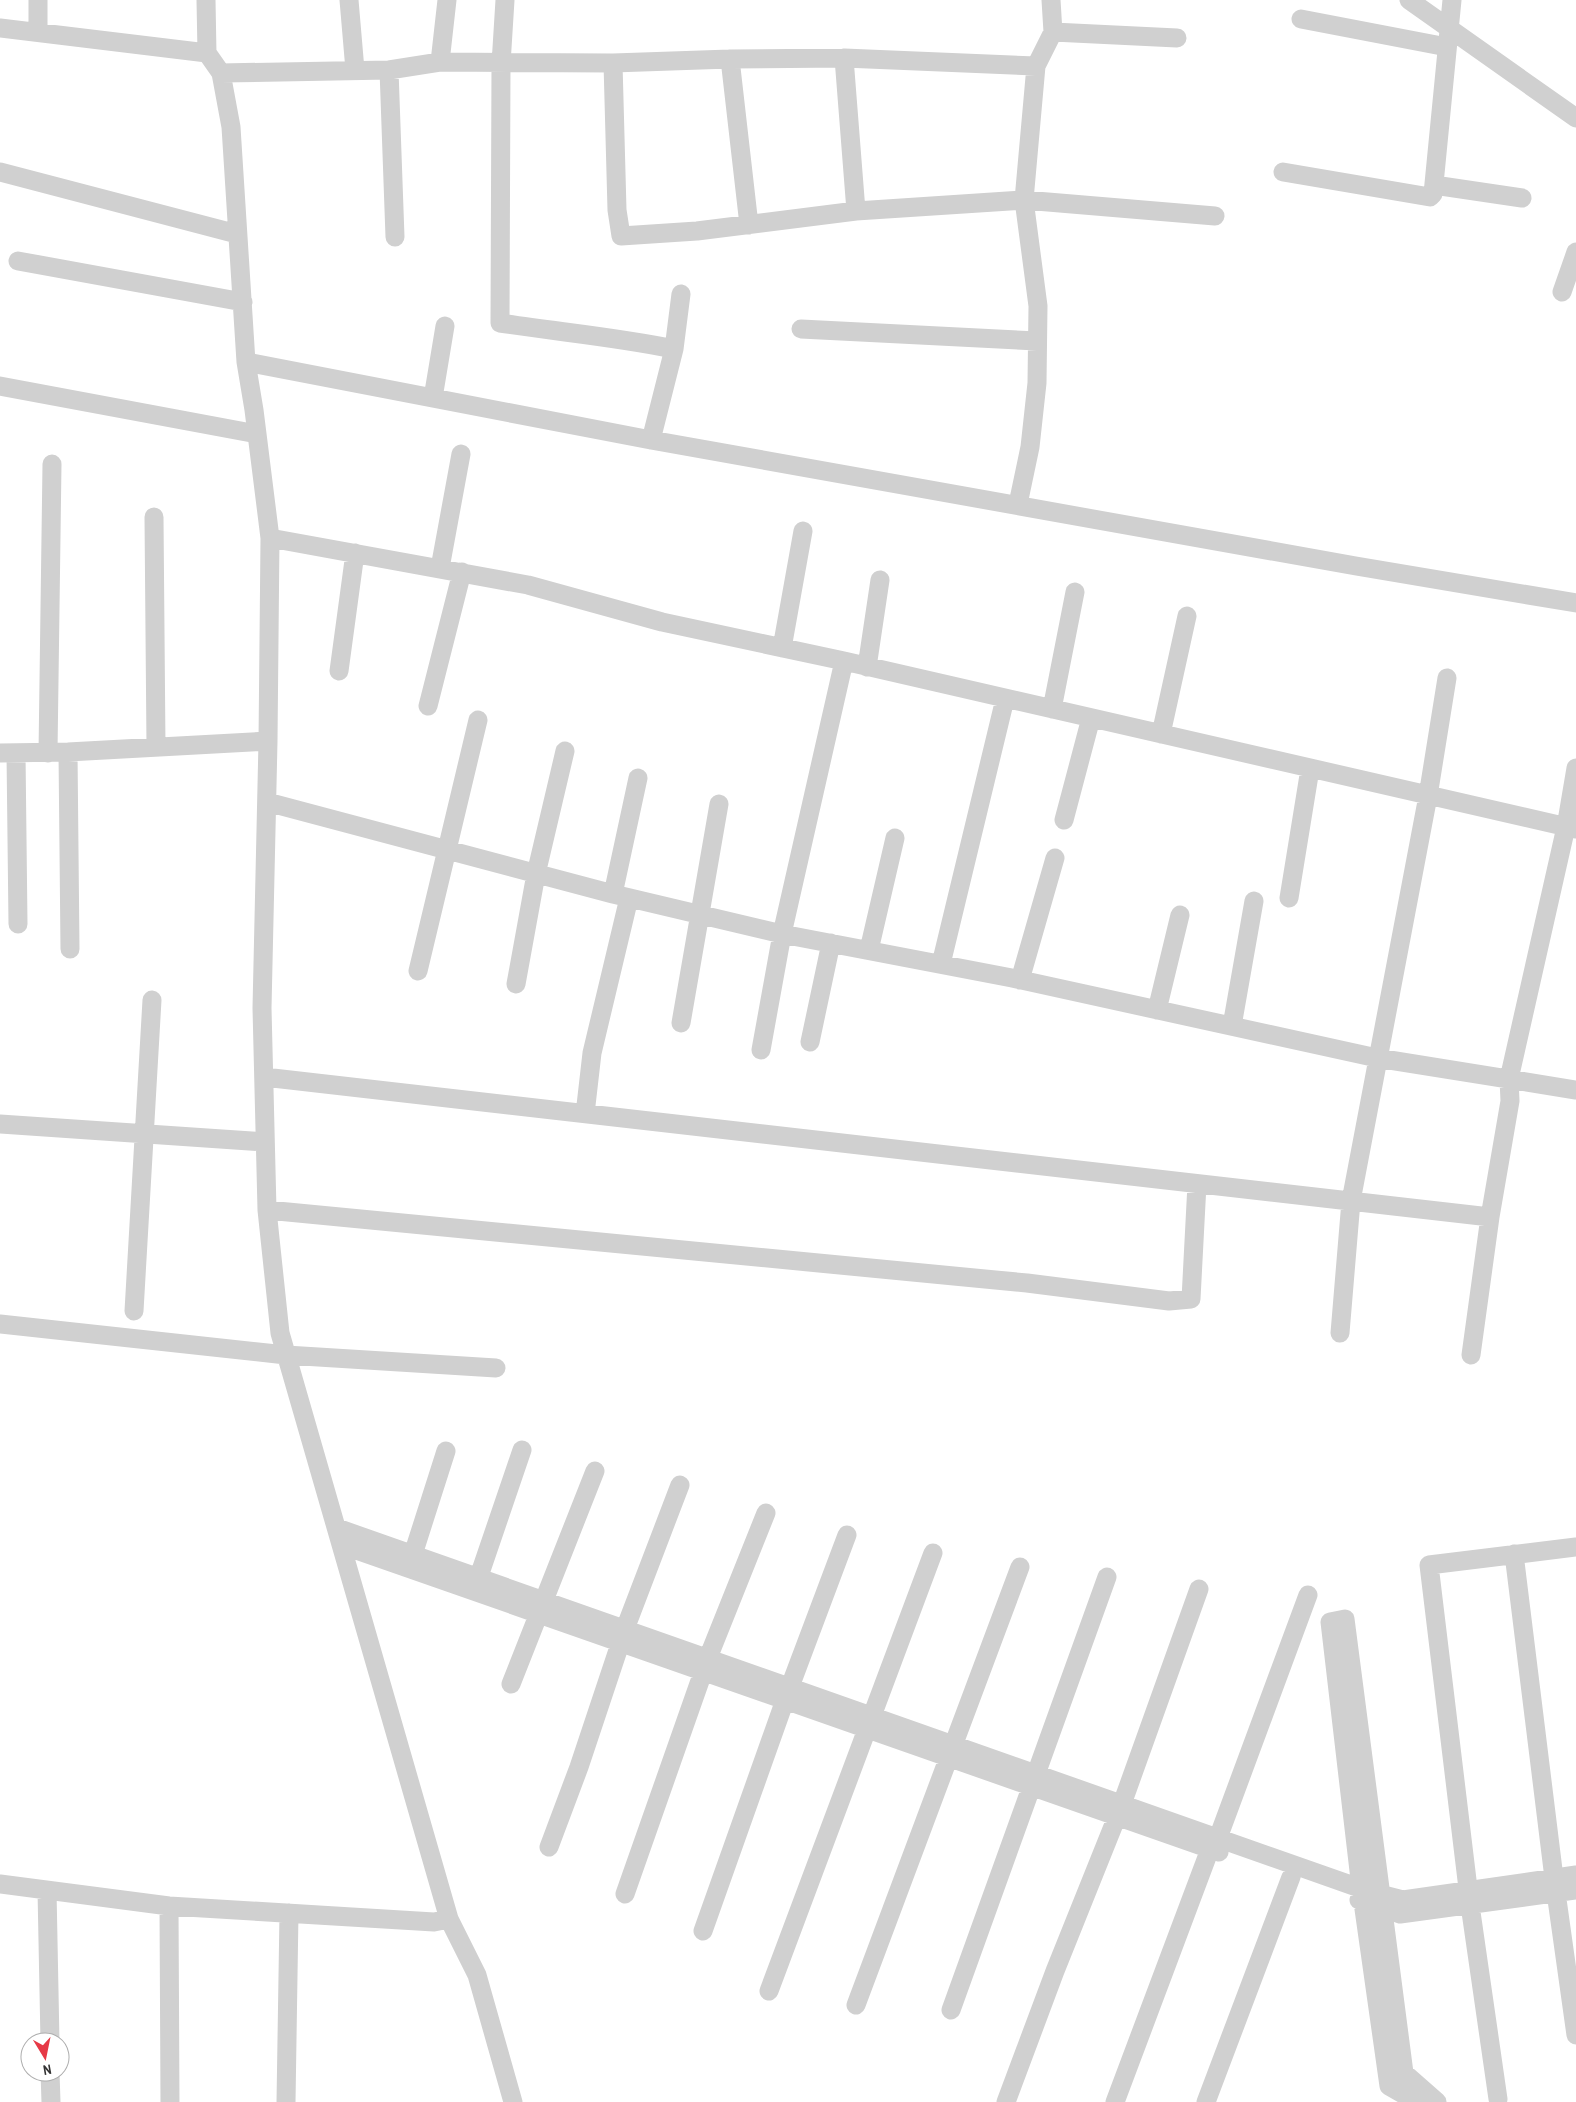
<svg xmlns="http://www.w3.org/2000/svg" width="1576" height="2102" viewBox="0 0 1576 2102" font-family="'Archivo Narrow',sans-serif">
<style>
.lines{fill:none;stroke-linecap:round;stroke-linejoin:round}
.street{stroke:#d0d0d0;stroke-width:19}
</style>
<rect width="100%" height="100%" fill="#fff"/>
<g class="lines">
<path class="street" d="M206 0 207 53 221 73 231 127 246 362 254 410 270 538 268 741 262 1008 267 1210 280 1333 449 1919 477 1975 513 2102
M349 0 355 70
M505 0 501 64 500 323C558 332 616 337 674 349
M1409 0 1576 118
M1301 19 1447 47
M0 28 207 53
M38 31V0
M1053 32 1177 38
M844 58 856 211
M730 59 749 225
M440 62 447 0
M613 63 617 210 621 236 697 231 856 211 1024 200 1215 216
M389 70 395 237
M221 73 389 70 440 62 613 63 730 59 844 58 1036 66
M0 172 237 234
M1283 172 1430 197 1433 194 1452 0
M1434 185 1522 198
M18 261 243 302
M1562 292 1576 252
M801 329 1037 341
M246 362 651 440 1356 566 1576 603
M0 386 257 434
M433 398 445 326
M651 440 674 349 681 294
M1018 504 1030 447 1037 383 1038 306 1024 200 1036 66 1053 32 1051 0
M154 517 156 747
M270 538 528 585 662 622 844 661 1576 829
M440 568 461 454
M782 648 803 531
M867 667 880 580
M339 671 355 553
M428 706 462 572
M1052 709 1075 592
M1161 734 1187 616
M68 752 70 949
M0 753 68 752 268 741
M16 753 18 924
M48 753 52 464
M267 802 613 894 782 934 1012 978 1377 1058 1576 1090
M1064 820 1091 718
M613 894 638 778
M1289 898 1310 769
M869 950 895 838
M941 964 1005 699
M418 971 478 720
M1020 980 1055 858
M516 984 536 874 565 751
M1157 1010 1180 915
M681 1023 719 804
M1232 1026 1254 901
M810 1042 831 943
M761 1050 782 934 844 661
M264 1077 1490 1217
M585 1114 592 1053 629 898
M0 1124 265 1142
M267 1210 1027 1283 1169 1301 1191 1299 1197 1184
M134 1311 152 1000
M0 1324 286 1355 496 1368
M1340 1333 1351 1201 1428 796 1447 678
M1471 1355 1490 1217 1510 1101 1509 1079 1566 827 1576 768
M337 1528 1368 1891 1403 1900 1576 1875
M342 1545 1219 1852
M1514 1554 1554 1878 1576 2035
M409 1567 446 1451
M475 1588 522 1450
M511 1684 595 1471
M1218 1838 1308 1595
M549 1847 579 1767 625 1629 680 1485
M0 1884 169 1906 434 1922 449 1919
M47 1890 50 2042
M625 1894 708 1658 766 1513
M1359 1900 1400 1914 1576 1890
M169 1906 170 2102
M703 1931 785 1700 847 1535
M769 1991 933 1553
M856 2005 1020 1567
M951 2010 1107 1577
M50 2072 51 2102
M1498 2099 1470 1905 1429 1565 1576 1547
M286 2102 289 1913
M1006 2102 1055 1971 1122 1804 1199 1589
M1115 2102 1210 1849
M1206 2102 1291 1877
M1417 2102 1389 2086 1361 1888 1330 1622 1345 1619 1404 2073 1437 2102"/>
</g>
<g transform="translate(45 2057) rotate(170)"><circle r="24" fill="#ffffff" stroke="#adadad"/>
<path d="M0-4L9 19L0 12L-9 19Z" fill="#e63946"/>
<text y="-8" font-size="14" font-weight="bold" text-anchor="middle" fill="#333333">N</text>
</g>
</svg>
